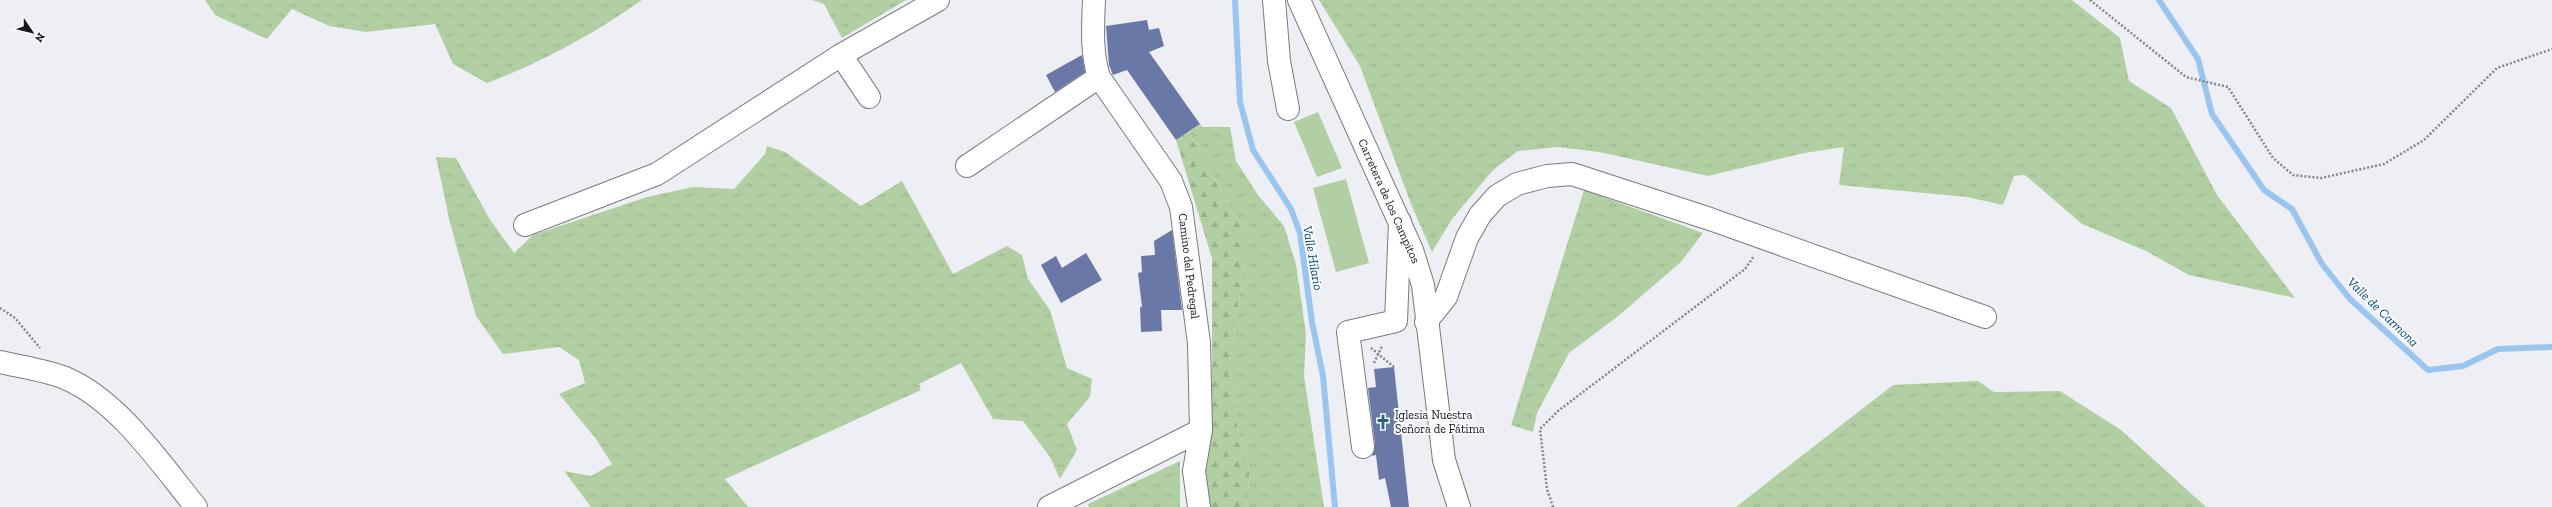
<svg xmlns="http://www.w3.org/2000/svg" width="2552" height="507" viewBox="0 0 2552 507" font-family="'Zilla Slab',serif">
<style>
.grass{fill:url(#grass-tufts)}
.forest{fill:url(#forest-firs)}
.pitch{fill:#b1cfa2}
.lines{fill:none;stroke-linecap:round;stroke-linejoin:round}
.stream{stroke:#9ac5ef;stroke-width:6}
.building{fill:#6a78a7}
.minor-casing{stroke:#797b81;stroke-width:24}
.major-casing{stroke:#797b81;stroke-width:24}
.path{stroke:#85868a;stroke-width:2.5;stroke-dasharray:2 2;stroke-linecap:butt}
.minor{stroke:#fff;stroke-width:22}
.major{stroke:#fff;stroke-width:22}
.labels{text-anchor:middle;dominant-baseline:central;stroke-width:4;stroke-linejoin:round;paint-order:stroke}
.street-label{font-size:12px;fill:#161719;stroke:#fbfcff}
.poi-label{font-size:12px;fill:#161719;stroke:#fbfcff;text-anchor:start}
.water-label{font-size:13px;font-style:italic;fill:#00477a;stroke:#fbfcff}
</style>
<defs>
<pattern id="grass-tufts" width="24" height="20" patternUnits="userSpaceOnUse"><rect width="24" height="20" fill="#b1cfa2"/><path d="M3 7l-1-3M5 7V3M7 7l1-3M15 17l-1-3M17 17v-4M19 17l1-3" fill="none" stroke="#98b18b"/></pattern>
<pattern id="forest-firs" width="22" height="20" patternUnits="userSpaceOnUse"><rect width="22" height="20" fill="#b1cfa2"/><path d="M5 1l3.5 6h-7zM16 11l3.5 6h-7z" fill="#98b18b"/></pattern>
</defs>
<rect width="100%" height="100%" fill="#edeff5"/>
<path class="grass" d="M205 0H642C593 34 543 62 487 83L453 64 435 24 366 32 329 26 292 9 267 39 215 15Z
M812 0H906L842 38 824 4Z
M1319 0H2072L2120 38 2129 81 2171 108 2217 195 2295 298 2189 275 2146 251 2082 224 2025 175 2014 176 2003 205 1967 197 1839 185 1844 147 1804 153 1708 176 1599 152 1558 147 1518 151 1493 170 1452 219 1432 252 1411 204 1360 66Z
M1200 124 1202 127H1230L1236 161 1258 195 1284 226 1296 264 1306 334 1304 376 1324 507H1246L1250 471 1237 425 1230 362 1244 265V233L1189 132Z
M767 146 785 152 861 206 902 181 953 274 1007 246 1022 255 1028 279 1050 310 1067 368 1092 379 1090 397 1067 424 1077 450 1060 479 1050 457 1023 421 993 419 961 363 919 384 921 390 725 479 748 507H591L564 471 591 476 612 464 596 439 559 394 585 383 579 360 559 347 503 354 476 316 450 223 436 157 456 158 489 218 514 253 533 235 647 197 693 187 734 189 765 154Z
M1584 190 1703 233 1681 262 1617 317 1569 353 1537 413 1533 432 1511 425Z
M1978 381 1994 392 2060 391 2121 430 2206 507H1736L1893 385Z
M1180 461V507H1089L1088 504Z"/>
<path class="forest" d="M1189 132 1244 233V265L1230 362 1237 425 1250 471 1246 507H1208L1203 468 1212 417V258L1176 140Z"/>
<path class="pitch" d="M1318 112 1342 168 1317 177 1294 122Z
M1346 179 1369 263 1336 272 1313 188Z"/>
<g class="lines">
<path class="stream" d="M1235 0 1240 102 1253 150 1291 209 1300 233 1312 322 1323 376 1335 507
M2159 0 2198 59 2212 114 2264 190 2292 209 2322 264 2350 299 2428 370 2463 366 2498 349 2552 347"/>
</g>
<path class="building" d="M1147 20 1149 30 1159 28 1164 46 1149 52 1200 124 1176 140 1127 70 1113 75 1109 65 1106 26Z
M1082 55 1085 72 1055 92 1046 75Z
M1172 230 1182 310H1161L1162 331 1141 332 1140 307H1142L1138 273 1142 272 1141 256 1155 255 1154 241Z
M1086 253 1102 280 1061 303 1041 265 1056 256 1062 268Z
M1394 367 1409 507H1391L1385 478 1379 480 1376 455 1372 456 1375 445 1368 388 1376 387 1374 369Z"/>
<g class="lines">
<g class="minor-casing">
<path id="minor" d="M1094 0C1093 26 1091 52 1099 77L1171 181 1181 207 1199 343 1201 430 1194 471 1199 507
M1274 0 1279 61 1288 109
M841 55 869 97
M967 166 1099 77
M525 225 657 174 841 55 938 0
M1426 322 1446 297 1467 238 1480 215 1497 196 1517 184 1547 176 1572 174 1710 219 1985 317
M0 362C21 367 45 370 65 378 118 400 160 463 196 507
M1363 447 1348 332 1396 321 1400 222
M1049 507 1201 430"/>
</g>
<g class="major-casing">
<path id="major" d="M1299 0 1412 250 1423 285 1444 460 1459 507"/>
</g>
<path class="path" d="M2090 0 2186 77 2228 87 2273 158 2293 175 2321 178 2384 164 2424 140 2497 68 2552 49
M0 308 15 318 40 348
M1371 348 1394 367
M1374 363 1382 346
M1553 507 1547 489 1540 429 1558 411 1745 269 1754 256"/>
<use href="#minor" class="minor"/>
<use href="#major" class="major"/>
</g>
<defs>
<g id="church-bare" transform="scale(1.2)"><path d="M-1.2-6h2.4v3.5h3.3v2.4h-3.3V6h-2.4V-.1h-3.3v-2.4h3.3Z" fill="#29647c" stroke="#fbfcff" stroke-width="2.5" paint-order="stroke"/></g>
</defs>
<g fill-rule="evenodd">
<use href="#church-bare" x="1383" y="422"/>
</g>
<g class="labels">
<g class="street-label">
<text transform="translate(1389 201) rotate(66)">Carretera de los Campitos</text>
<text transform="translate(1189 266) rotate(83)">Camino del Pedregal</text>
</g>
<g class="poi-label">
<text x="1395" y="415">Iglesia Nuestra<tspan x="1395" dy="14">Señora de Fátima</tspan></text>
</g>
<g class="water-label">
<text transform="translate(1313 258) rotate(80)">Valle Hilario</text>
<text transform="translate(2383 312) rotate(44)">Valle de Carmona</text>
</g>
</g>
<g transform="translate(32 32) rotate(125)" stroke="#fbfcff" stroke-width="3" paint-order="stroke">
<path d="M0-3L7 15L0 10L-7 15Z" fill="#161719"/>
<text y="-6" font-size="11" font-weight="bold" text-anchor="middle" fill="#161719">N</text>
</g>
</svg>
